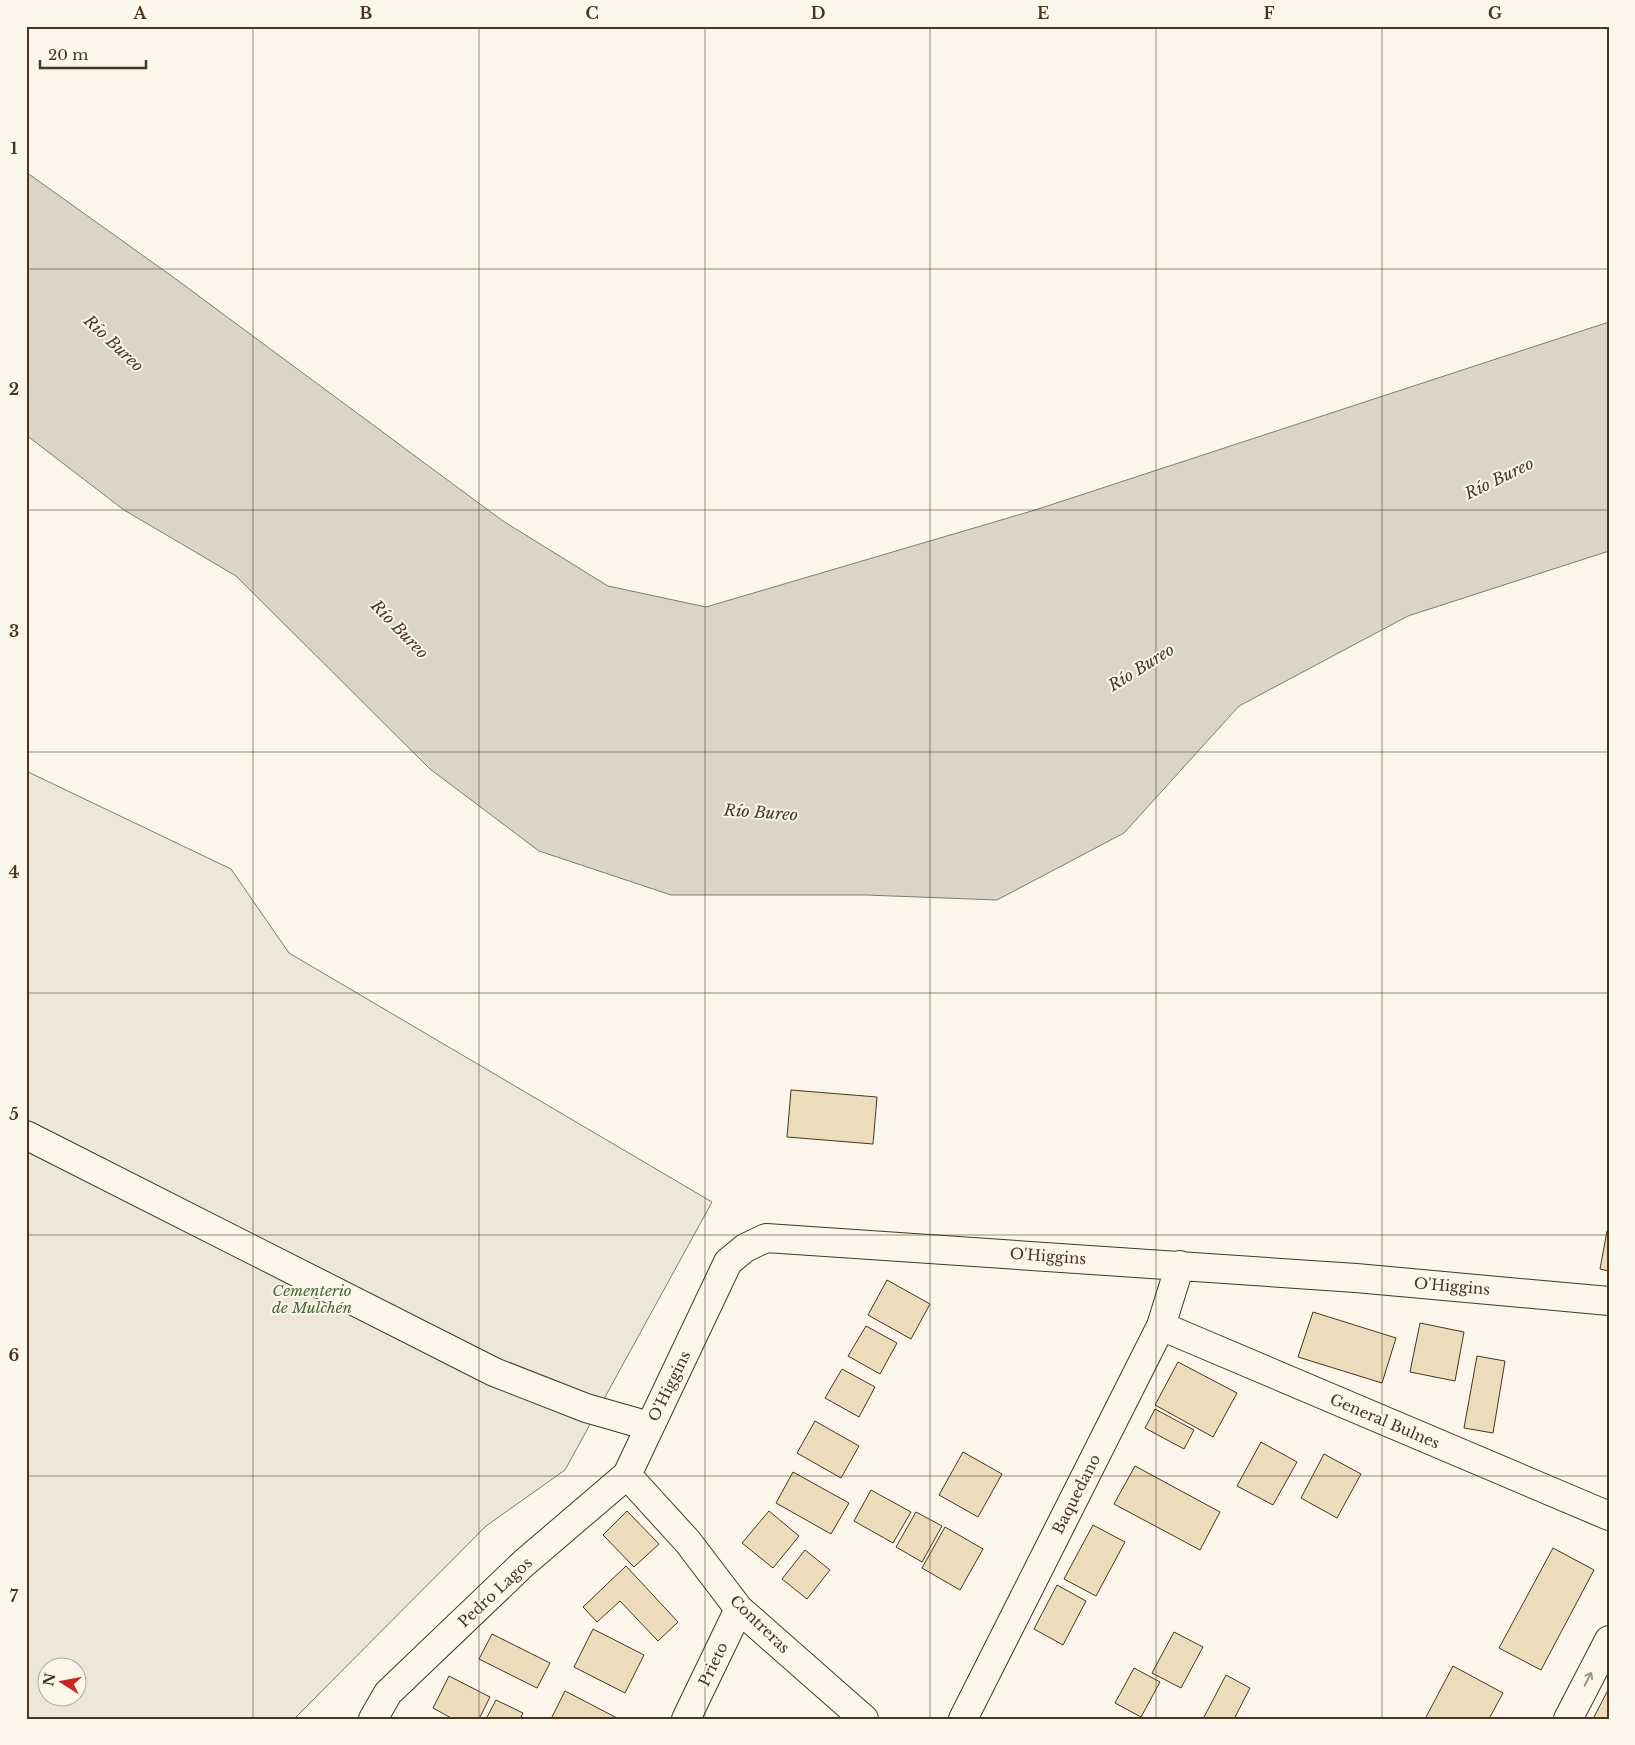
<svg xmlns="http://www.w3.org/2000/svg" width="1635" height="1745" viewBox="0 0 1635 1745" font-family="'Libre Baskerville',serif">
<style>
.green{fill:#ede6d9;stroke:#887966;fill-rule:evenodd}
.water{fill:#dcd4c6;stroke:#887966}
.building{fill:#ecdcbc;stroke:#4a3520}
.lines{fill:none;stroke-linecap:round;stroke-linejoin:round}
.minor-casing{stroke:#4a3520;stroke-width:30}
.minor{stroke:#fbf6e9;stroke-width:28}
.oneway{stroke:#a29684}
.grid{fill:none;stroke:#4a3520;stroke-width:1;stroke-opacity:0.55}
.labels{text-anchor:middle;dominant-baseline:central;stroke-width:4;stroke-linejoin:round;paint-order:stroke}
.street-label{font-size:15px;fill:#4a3520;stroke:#fbf6e9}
.park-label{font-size:15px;font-style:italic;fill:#436837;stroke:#fbf6e9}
.water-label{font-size:16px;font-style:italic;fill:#4a3520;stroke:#fbf6e9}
.neatline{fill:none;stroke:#4a3520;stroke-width:2}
.grid-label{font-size:16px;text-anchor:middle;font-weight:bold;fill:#4a3520}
</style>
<rect width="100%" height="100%" fill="#fbf6e9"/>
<path class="green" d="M26 771 231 869 289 953 712 1202 565 1470 486 1526 294 1719H26ZM48 1668H78V1698H48Z"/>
<path class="water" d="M26 172 173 277 503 521 608 586 706 607 1035 510 1609 322V551L1408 616 1239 706 1124 833 997 900 866 895H671L539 851 430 769 236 576 124 510 26 435Z"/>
<path class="building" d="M791 1090 877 1097 873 1144 787 1137Z
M1607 1231H1609V1271L1600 1269Z
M887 1280 930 1304 911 1339 868 1315Z
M1313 1312 1396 1338 1382 1383 1298 1357Z
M1420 1323 1464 1332 1455 1381 1410 1372Z
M866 1326 897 1343 880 1374 848 1356Z
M1477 1356 1505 1361 1493 1433 1464 1428Z
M1178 1362 1237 1393 1213 1437 1155 1405Z
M842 1369 875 1387 859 1417 825 1398Z
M1155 1409 1194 1430 1184 1449 1145 1428Z
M815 1421 859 1446 841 1478 797 1453Z
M1261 1442 1297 1462 1273 1505 1237 1486Z
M963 1452 1002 1474 978 1517 939 1495Z
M1324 1454 1361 1474 1337 1518 1301 1498Z
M1135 1466 1220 1512 1200 1550 1114 1504Z
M793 1472 849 1503 831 1534 776 1503Z
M871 1490 911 1512 893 1543 854 1521Z
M627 1511 659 1544 634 1567 603 1535Z
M769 1511 799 1536 773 1568 742 1543Z
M916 1512 942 1526 922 1562 896 1547Z
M1093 1525 1125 1542 1096 1596 1064 1579Z
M945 1527 983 1549 960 1590 922 1568Z
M1553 1548 1594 1570 1541 1670 1499 1648Z
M805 1550 830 1570 807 1599 782 1579Z
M626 1566 678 1622 658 1641 620 1601 597 1622 583 1607Z
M1057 1585 1086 1601 1063 1645 1034 1629Z
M593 1629 644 1655 625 1693 574 1667Z
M1174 1632 1203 1647 1181 1688 1152 1673Z
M492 1634 550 1663 537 1688 479 1659Z
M1453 1666 1503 1693 1489 1719H1425Z
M1134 1668 1160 1682 1141 1717 1115 1703Z
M1226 1675 1250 1688 1234 1719H1203Z
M449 1676 490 1697 479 1719H453L433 1708Z
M1608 1690 1609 1719H1593Z
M565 1691 619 1719H551Z
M496 1700 523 1713 520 1719H486Z"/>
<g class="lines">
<g class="minor-casing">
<path id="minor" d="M26 1135 494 1372 586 1408 649 1426
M1161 1326 1609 1516
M627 1475 688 1542 739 1609 864 1719
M373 1719 388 1693 524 1563 627 1475 728 1262 745 1248 766 1238 1356 1278 1609 1301
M686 1719 739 1609
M963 1719 1161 1326 1180 1265
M1568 1719 1609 1640"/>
</g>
<use href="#minor" class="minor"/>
</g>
<defs><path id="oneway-shaft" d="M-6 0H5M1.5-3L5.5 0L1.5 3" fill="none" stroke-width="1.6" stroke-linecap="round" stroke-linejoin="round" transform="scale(1.25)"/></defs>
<use class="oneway" href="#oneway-shaft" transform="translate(1588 1679) rotate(-63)"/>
<path class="grid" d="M253 26V1719M479 26V1719M705 26V1719M930 26V1719M1156 26V1719M1382 26V1719M26 269H1609M26 510H1609M26 752H1609M26 993H1609M26 1235H1609M26 1476H1609"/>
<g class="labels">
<g class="street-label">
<text transform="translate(1048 1256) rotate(4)">O'Higgins</text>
<text transform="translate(1452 1286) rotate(5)">O'Higgins</text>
<text transform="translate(669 1386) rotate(-64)">O'Higgins</text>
<text transform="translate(1385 1421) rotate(23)">General Bulnes</text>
<text transform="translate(1076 1494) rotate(-63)">Baquedano</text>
<text transform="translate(495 1592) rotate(-43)">Pedro Lagos</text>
<text transform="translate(760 1624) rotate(44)">Contreras</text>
<text transform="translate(713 1664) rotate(-64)">Prieto</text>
</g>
<g class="park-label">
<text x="312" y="1290">Cementerio<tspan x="312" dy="17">de Mulchén</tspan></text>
</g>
<g class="water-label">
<text transform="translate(114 343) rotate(43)">Río Bureo</text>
<text transform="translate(1499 478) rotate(-26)">Río Bureo</text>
<text transform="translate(400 629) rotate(46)">Río Bureo</text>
<text transform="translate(1141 667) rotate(-32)">Río Bureo</text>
<text transform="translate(761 812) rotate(4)">Río Bureo</text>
</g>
</g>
<rect width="1635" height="1745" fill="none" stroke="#fbf6e9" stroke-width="55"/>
<g transform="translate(62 1682) rotate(281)"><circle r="24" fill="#fbf6e9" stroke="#b4a999"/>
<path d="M0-4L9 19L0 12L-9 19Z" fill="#c62828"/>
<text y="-8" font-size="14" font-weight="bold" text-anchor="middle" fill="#4a3520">N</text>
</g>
<path d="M40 60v8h106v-8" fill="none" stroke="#4a3520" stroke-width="2.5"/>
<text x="48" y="60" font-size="15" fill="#4a3520" stroke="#fbf6e9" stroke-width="4" paint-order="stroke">20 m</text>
<rect x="28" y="28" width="1580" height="1690" class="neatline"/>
<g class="grid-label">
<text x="140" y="19">A</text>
<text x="366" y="19">B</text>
<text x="592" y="19">C</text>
<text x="818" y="19">D</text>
<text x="1043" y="19">E</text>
<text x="1269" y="19">F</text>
<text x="1495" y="19">G</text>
<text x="14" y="154">1</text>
<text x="14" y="395">2</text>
<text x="14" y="637">3</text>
<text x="14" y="878">4</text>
<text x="14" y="1120">5</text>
<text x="14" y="1361">6</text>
<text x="14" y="1602">7</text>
</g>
</svg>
